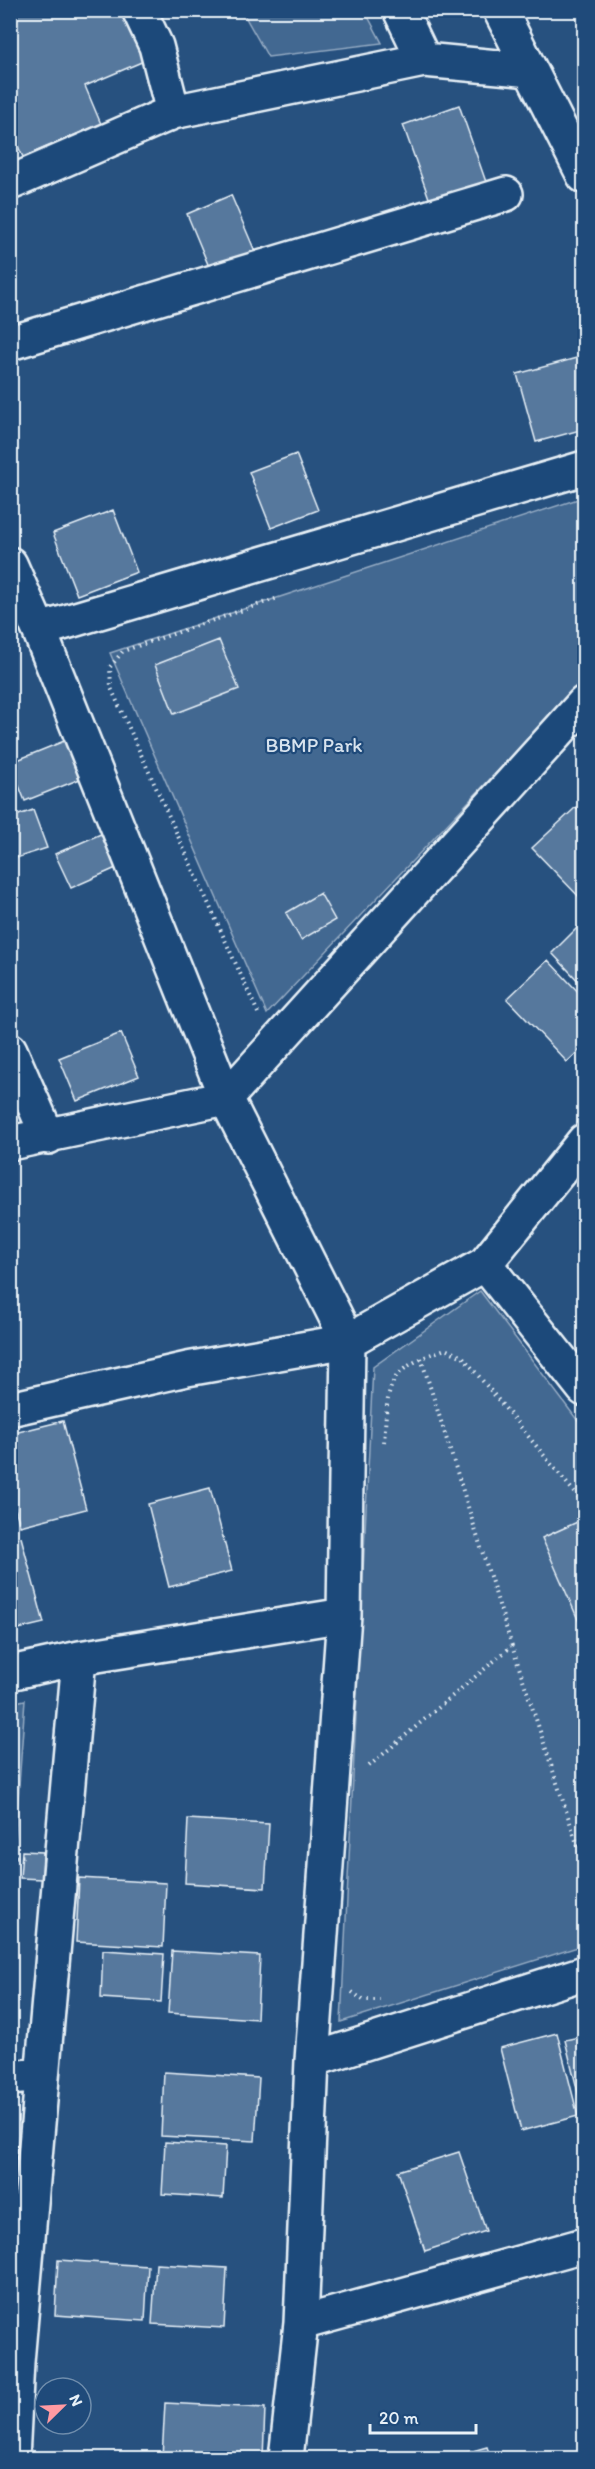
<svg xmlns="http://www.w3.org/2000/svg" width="595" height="2469" viewBox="0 0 595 2469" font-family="Itim,sans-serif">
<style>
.green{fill:#436891;stroke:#96acc4;stroke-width:1.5}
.building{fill:#57789d;stroke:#e8f1f8;stroke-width:1.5}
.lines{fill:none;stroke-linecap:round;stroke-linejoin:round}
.minor-casing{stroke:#e8f1f8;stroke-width:38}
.path{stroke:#e8f1f8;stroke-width:4;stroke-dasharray:1.5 4.5;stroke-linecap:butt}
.minor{stroke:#1f4a7a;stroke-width:33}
.labels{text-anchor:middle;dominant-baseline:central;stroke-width:4.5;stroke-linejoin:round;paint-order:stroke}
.park-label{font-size:20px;fill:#d8e3ee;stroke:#1f4a7a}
</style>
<rect width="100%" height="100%" fill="#27517f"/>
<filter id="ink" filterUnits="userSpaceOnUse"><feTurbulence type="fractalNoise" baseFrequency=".0167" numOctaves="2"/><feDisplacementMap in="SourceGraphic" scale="12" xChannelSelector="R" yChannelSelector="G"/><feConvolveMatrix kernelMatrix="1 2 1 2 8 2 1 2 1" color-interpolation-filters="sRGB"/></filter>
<g filter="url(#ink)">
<path class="green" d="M242 11H365L382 43 268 57Z
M584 497V680L267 1014 110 653Z
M480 1291 584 1429V1945L341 2022 373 1367Z
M25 1700 11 1899V1703Z"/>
<path class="building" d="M10 10H130L151 58 85 86 101 124 23 157 10 129Z
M459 105 486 182 430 201 403 125Z
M231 195 257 256 212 274 187 214Z
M584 356V429L536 442 517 374Z
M296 454 318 510 271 528 249 472Z
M113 510 137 572 77 595 53 533Z
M219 640 239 689 174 714 155 665Z
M74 737 90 775 25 801 10 763Z
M576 807 584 817V902L532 848Z
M33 810 47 848 10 860V818Z
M110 830 125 864 71 888 55 854Z
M320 893 335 920 301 940 286 913Z
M584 921V987L552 953Z
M548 960 584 998V1046L567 1062 507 999Z
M121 1033 139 1076 77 1101 59 1058Z
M63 1421 86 1509 20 1526 10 1489V1434Z
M210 1488 232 1571 169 1587 148 1504Z
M584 1519V1633L542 1538Z
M21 1537 44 1623 10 1631V1540Z
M188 1819 269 1824 265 1888 185 1883Z
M22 1851 43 1852 42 1879 20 1878Z
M79 1878 166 1883 163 1947 76 1942Z
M103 1950 164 1954 161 2002 101 1998Z
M172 1951 260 1956 257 2019 168 2013Z
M557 2033 578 2116 521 2131 500 2048Z
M584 2036V2108L582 2109 565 2040Z
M164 2072 259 2078 255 2141 161 2136Z
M165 2142 226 2146 223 2198 162 2194Z
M459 2152 486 2231 425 2251 398 2171Z
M58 2260 148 2266 145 2321 55 2315Z
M156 2264 227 2268 224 2328 152 2324Z
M165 2403 265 2408 263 2458H162Z
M487 2447 491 2458H448Z"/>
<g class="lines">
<g class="minor-casing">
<path id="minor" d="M400 10 424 60 530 70
M500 10 584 176
M173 112 424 60
M10 183 173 112 156 46 139 10
M10 343 506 194
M10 564 39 630 226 1098 348 1341 344 1615 312 2060 301 2323 286 2458
M39 630 584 468
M10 1050 48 1137
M10 1143 226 1098 584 703
M485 1264 584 1389
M10 1409 187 1369 348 1341 485 1264 584 1141
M10 1673 79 1658 344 1615
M312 2060 584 1973
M10 2078 42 2075
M301 2323 584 2245
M12 2458 17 2362 79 1658"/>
</g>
<path class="path" d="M258 1013 111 688 110 667 123 651 278 598
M421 1358 512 1646
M384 1442C386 1422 385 1393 396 1377 405 1364 431 1354 445 1349L463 1357 584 1504
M369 1766 512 1646 584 1865
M10 1857 28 1856
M352 1992 363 2000H380"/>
<use href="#minor" class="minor"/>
</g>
</g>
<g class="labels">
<g class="park-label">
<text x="314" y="745">BBMP Park</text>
</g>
</g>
<rect width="595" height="2469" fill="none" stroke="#1f4a7a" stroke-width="36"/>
<rect x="18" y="18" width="559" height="2433" fill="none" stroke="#e8f1f8" stroke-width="2" filter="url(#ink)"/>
<g transform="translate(63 2406) rotate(66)"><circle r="28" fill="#1f4a7a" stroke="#6f8dac" stroke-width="1.5"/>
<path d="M0-4.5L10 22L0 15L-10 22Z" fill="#ff9aa2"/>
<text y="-9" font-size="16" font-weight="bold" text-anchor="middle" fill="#e8f1f8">N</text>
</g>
<path d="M370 2424v9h106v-9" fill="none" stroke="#e8f1f8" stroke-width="3"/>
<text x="379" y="2424" font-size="18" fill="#e8f1f8" stroke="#1f4a7a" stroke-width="4.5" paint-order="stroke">20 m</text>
</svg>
